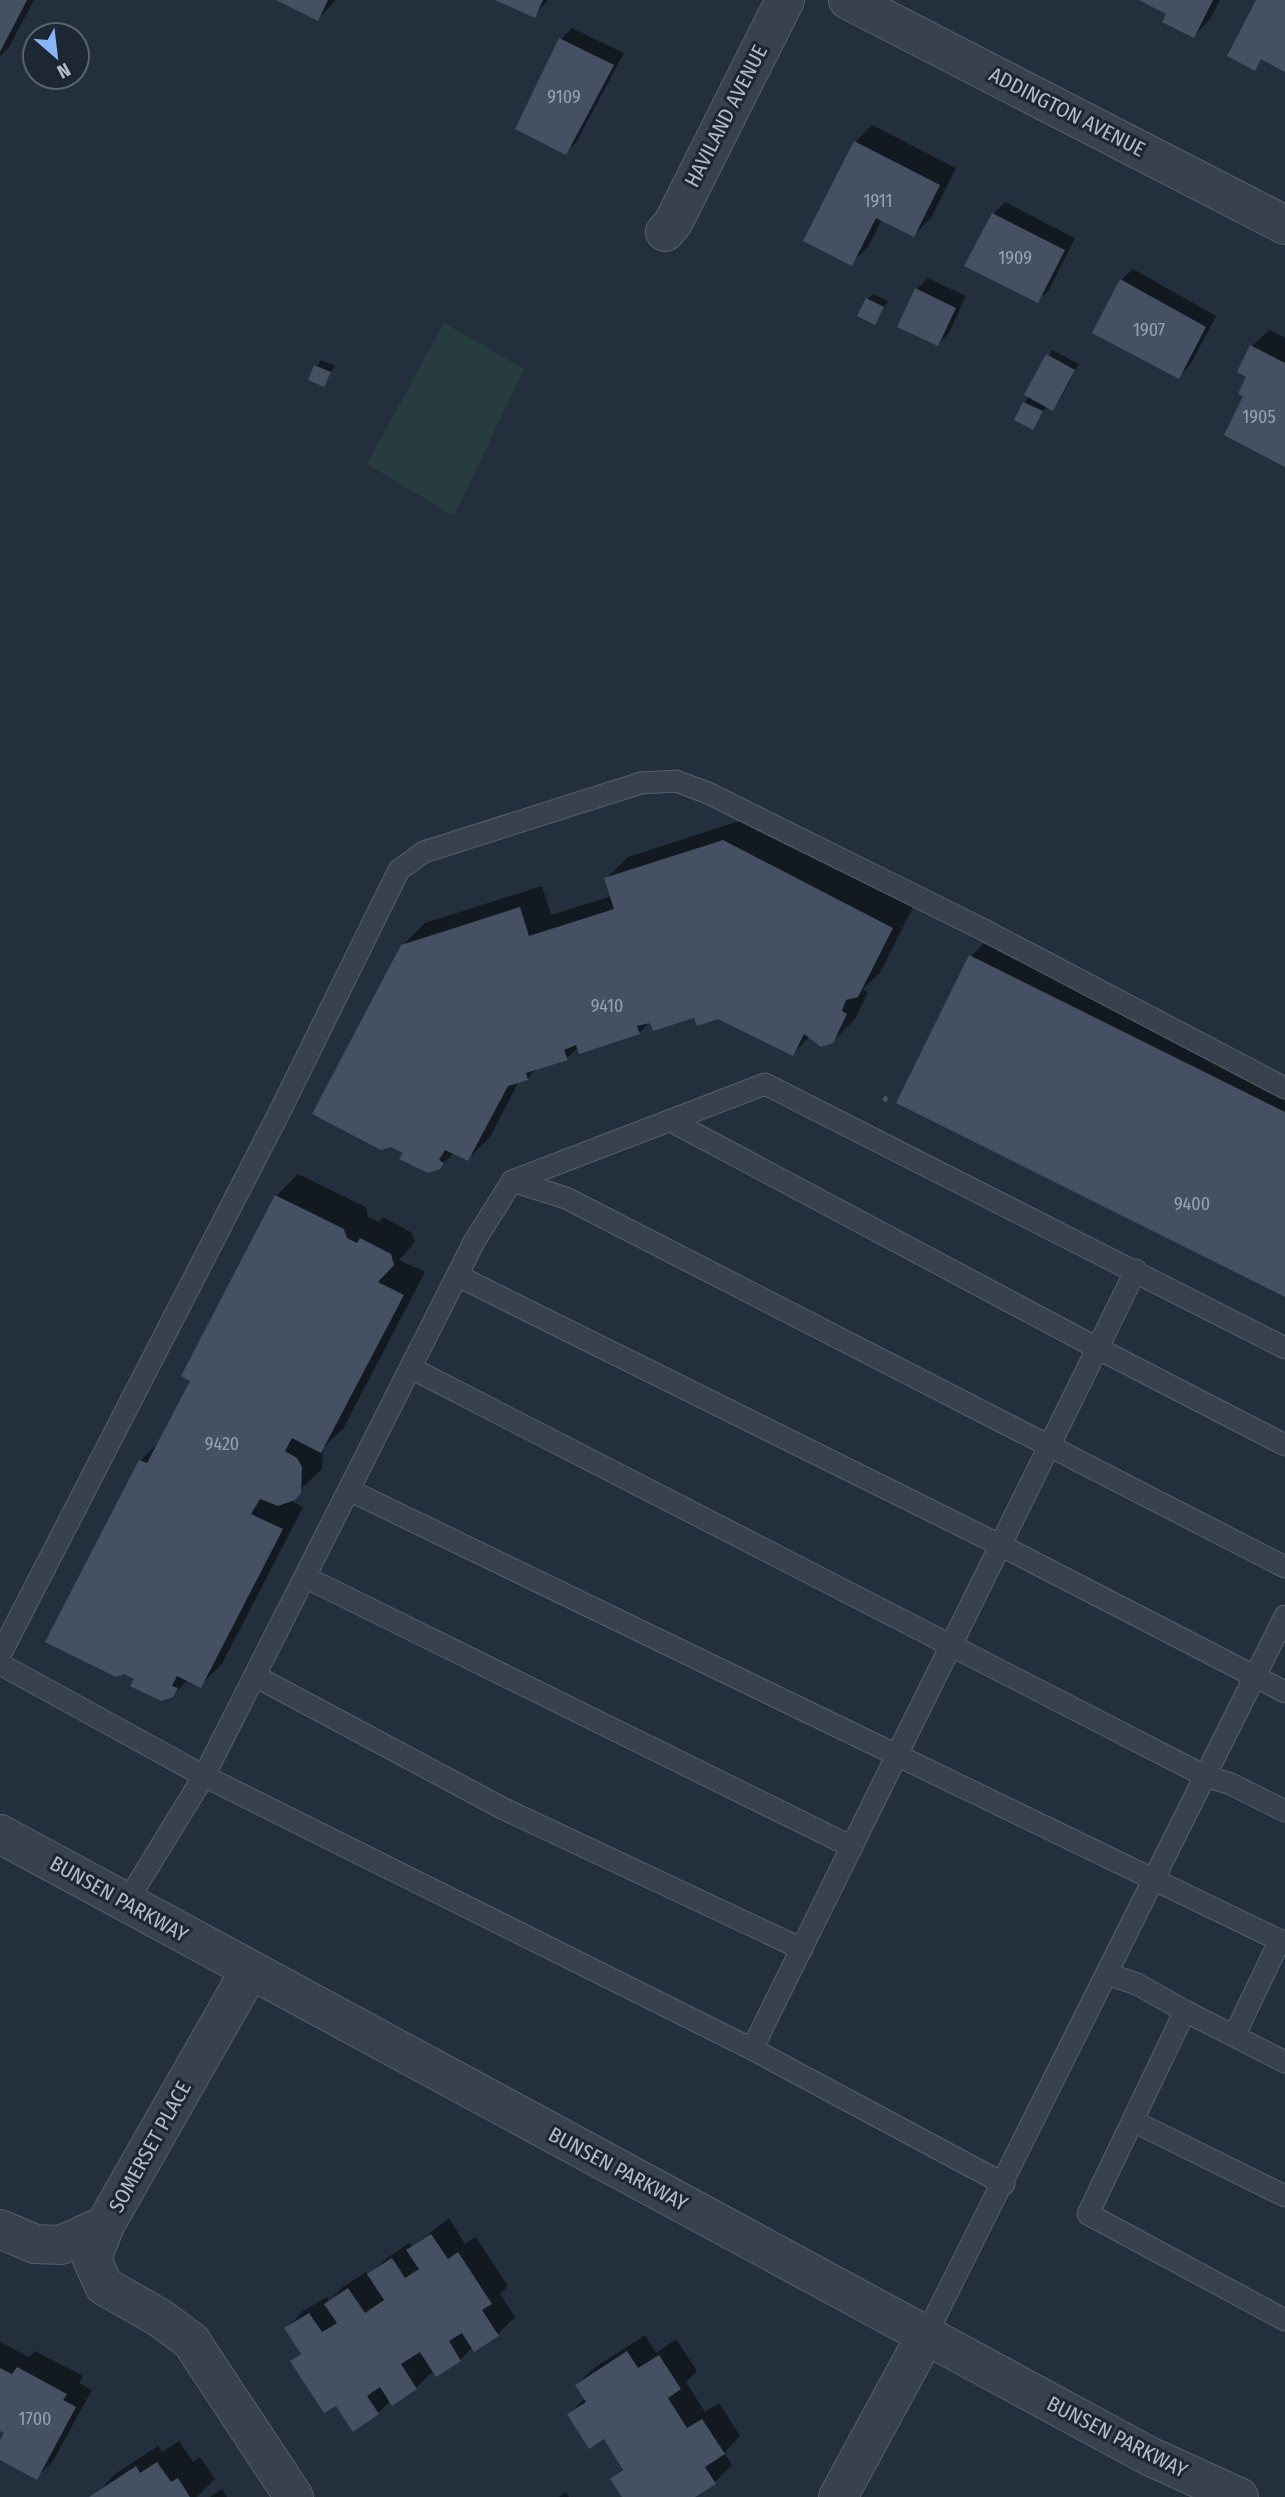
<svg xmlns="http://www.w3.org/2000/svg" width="1285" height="2497" viewBox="0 0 1285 2497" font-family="'Fira Sans Condensed',sans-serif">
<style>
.green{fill:#263c3f}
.shadow{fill:#0007}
.building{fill:#455162}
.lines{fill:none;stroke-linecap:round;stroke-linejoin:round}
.lane-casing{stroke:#565f6c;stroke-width:23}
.street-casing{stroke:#565f6c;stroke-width:40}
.path{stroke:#44595c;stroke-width:4.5;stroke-dasharray:5 5;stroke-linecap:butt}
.lane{stroke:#38414e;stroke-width:21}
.street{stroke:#38414e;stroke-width:38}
.labels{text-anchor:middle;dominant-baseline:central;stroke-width:6;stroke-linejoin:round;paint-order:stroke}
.number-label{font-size:18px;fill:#98a1af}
.street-label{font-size:21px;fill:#b4bcc9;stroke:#1d2633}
</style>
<rect width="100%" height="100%" fill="#242f3e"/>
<path class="green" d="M444 323 524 369 454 516 367 464Z"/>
<path class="shadow" d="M0 0H34L9 47 0 57Z
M280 0H336L318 19Z
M499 0H548L534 16Z
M1143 0H1220L1210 19 1194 36 1169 13Z
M572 28 624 53 577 141 566 153 561 39Z
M872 125 956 168 931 218 914 235 882 219 868 247 851 263 805 240 855 142Z
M1005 202 1075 238 1049 290 1037 301 993 214Z
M1133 269 1216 316 1190 365 1179 376 1121 280Z
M928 278 966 296 949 333 938 344 917 289Z
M873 294 888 301 875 323 867 299Z
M1269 330 1285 338V465L1245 395 1252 346Z
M1052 350 1079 364 1058 403 1053 408 1047 405 1033 427 1017 419Z
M321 360 335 366 323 385 310 379Z
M746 819 914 905 880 973 863 989 868 992 855 1019 832 1042 810 1036 793 1054 718 1017 651 1020 639 1033 579 1047 567 1058 538 1067 527 1079 519 1081 490 1137 468 1159 455 1152 439 1168 405 1152 402 946 425 923 542 886 551 915 612 896 606 879 628 857Z
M993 934 1285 1079V1295L971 956Z
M298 1174 366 1207 368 1217 379 1222 383 1217 412 1233 415 1242 399 1260 425 1272 343 1429 323 1448 322 1469 289 1500 303 1507 222 1664 200 1686 188 1680 172 1696 136 1679 140 1461 161 1440 192 1380 184 1376 276 1196Z
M449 2218 465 2244 476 2237 508 2286 500 2294 515 2317 498 2334 475 2349 473 2347 460 2360 434 2370 416 2388 392 2404 390 2401 378 2413 337 2404 292 2361 302 2352 287 2328 303 2311 327 2297 329 2301 343 2287 366 2272 368 2276 387 2258 409 2243 412 2247Z
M645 2335 656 2353 676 2339 697 2371 686 2382 705 2412 719 2403 740 2436 724 2453 732 2465 715 2482 692 2497H624L612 2479 624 2467 605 2437 569 2414 585 2398 577 2385 594 2368Z
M0 2342 29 2357 35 2351 83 2376 79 2383 92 2390 53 2461 36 2478 0 2458V2444L6 2433 0 2430Z
M179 2441 193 2462 200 2457 215 2479 197 2497H94L115 2474 158 2446 162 2452Z
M222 2489 227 2497H210Z
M566 2492 569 2497H559Z"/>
<path class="building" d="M0 0H27L0 52Z
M276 0H328L318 21Z
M495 0H543L535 18Z
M1139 0H1213L1194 38 1162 22 1166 14Z
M1256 0H1285V72L1261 59 1255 71 1227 56Z
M559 38 614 65 566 155 515 129Z
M854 141 940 185 914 237 876 218 852 266 803 241Z
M992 213 1065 250 1038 303 964 266Z
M1120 279 1206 327 1179 379 1092 333Z
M915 288 956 308 938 346 897 327Z
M866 298 884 307 875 325 857 316Z
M1250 345 1285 363V467L1224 435 1243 396 1238 394 1246 377 1237 372Z
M1046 354 1075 370 1053 411 1024 395Z
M314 365 331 372 324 387 308 380Z
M1023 402 1043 411 1033 430 1014 420Z
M723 840 893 928 858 997 846 1000 842 1011 847 1014 833 1043 821 1047 804 1034 793 1056 718 1019 697 1026 694 1018 653 1031 650 1023 637 1026 640 1034 579 1054 576 1045 564 1050 568 1060 526 1073 528 1080 508 1086 468 1161 445 1150 439 1160 444 1163 440 1169 428 1173 399 1159 403 1153 391 1147 381 1150 312 1114 401 945 520 907 529 936 614 909 604 878Z
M969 955 1285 1112V1297L896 1103Z
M275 1195 344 1229 347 1238 357 1243 360 1238 391 1254 394 1265 378 1282 404 1295 321 1453 292 1438 285 1451 297 1458 302 1467 301 1493 295 1500 278 1506 260 1499 251 1514 283 1529 201 1688 177 1676 172 1686 178 1688 173 1697 161 1701 130 1686 134 1679 124 1674 116 1677 45 1642 139 1460 147 1463 190 1381 181 1376Z
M431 2234 448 2259 458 2252 492 2304 482 2310 499 2336 474 2352 462 2333 449 2341 461 2361 436 2377 420 2352 401 2364 417 2389 392 2406 380 2387 367 2396 379 2414 353 2432 336 2406 324 2413 290 2361 301 2354 284 2328 309 2313 322 2332 337 2323 324 2304 348 2288 365 2313 384 2300 367 2274 392 2258 405 2278 419 2269 406 2250Z
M627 2351 638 2368 659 2355 681 2389 668 2398 687 2428 702 2419 725 2454 705 2467 716 2484 695 2497H622L610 2479 623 2470 604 2439 589 2449 567 2414 586 2402 575 2385Z
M17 2367 67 2394 63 2400 76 2407 37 2480 0 2460V2440L4 2433 0 2431V2368L12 2374Z
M157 2462 171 2482 178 2478 190 2497H89L136 2466 140 2473Z"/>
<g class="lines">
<g class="lane-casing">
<path id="lane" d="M671 1121 1097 1348 1285 1445
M512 1181 566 1198 1285 1567
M458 1276 1000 1545 1285 1692
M411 1368 1205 1776 1231 1784 1285 1811
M349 1490 1285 1943
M305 1577 852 1847
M0 1655 278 1115 399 870 424 852 641 783 676 781 708 793 982 929 1285 1088
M0 1664 204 1776 126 1903
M255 1676 504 1809 802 1949
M1107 1974 1137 1984 1185 2011
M1234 2036 1280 1940
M752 2049 1136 1270
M1285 2062 1185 2011 1088 2214 1285 2320
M1133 2121 1285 2196
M1004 2184 752 2049 204 1776 474 1242 512 1181 765 1084 1285 1348
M926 2335 1285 1616"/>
</g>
<g class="street-casing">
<path id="street" d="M848 0 1285 225
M665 232 673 223 785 0
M0 1834 1149 2456 1239 2497
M105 2225 92 2259 104 2286 160 2318 191 2341 294 2497
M0 2229 35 2244 61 2245 105 2225 250 1970
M838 2497 926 2335"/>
</g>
<path class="path" d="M884 1101 888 1095"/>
<use href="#lane" class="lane"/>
<use href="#street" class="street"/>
</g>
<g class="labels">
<g class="number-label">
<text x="564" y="97">9109</text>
<text x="878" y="201">1911</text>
<text x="1015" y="258">1909</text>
<text x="1149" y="330">1907</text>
<text x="1259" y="417">1905</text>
<text x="607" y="1006">9410</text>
<text x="1192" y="1204">9400</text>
<text x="222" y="1444">9420</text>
<text x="35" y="2419">1700</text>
</g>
<g class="street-label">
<text transform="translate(1067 112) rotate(27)">ADDINGTON AVENUE</text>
<text transform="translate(726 116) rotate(-63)">HAVILAND AVENUE</text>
<text transform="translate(119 1899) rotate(29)">BUNSEN PARKWAY</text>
<text transform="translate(150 2147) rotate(-61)">SOMERSET PLACE</text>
<text transform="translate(618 2169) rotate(28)">BUNSEN PARKWAY</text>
<text transform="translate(1117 2437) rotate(27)">BUNSEN PARKWAY</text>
</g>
</g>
<g transform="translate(56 56) rotate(152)"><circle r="33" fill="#1d2633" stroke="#59626f" stroke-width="2"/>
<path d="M0-5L12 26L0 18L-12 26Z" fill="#8ab4f8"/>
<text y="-10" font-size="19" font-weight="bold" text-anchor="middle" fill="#b4bcc9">N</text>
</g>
</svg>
